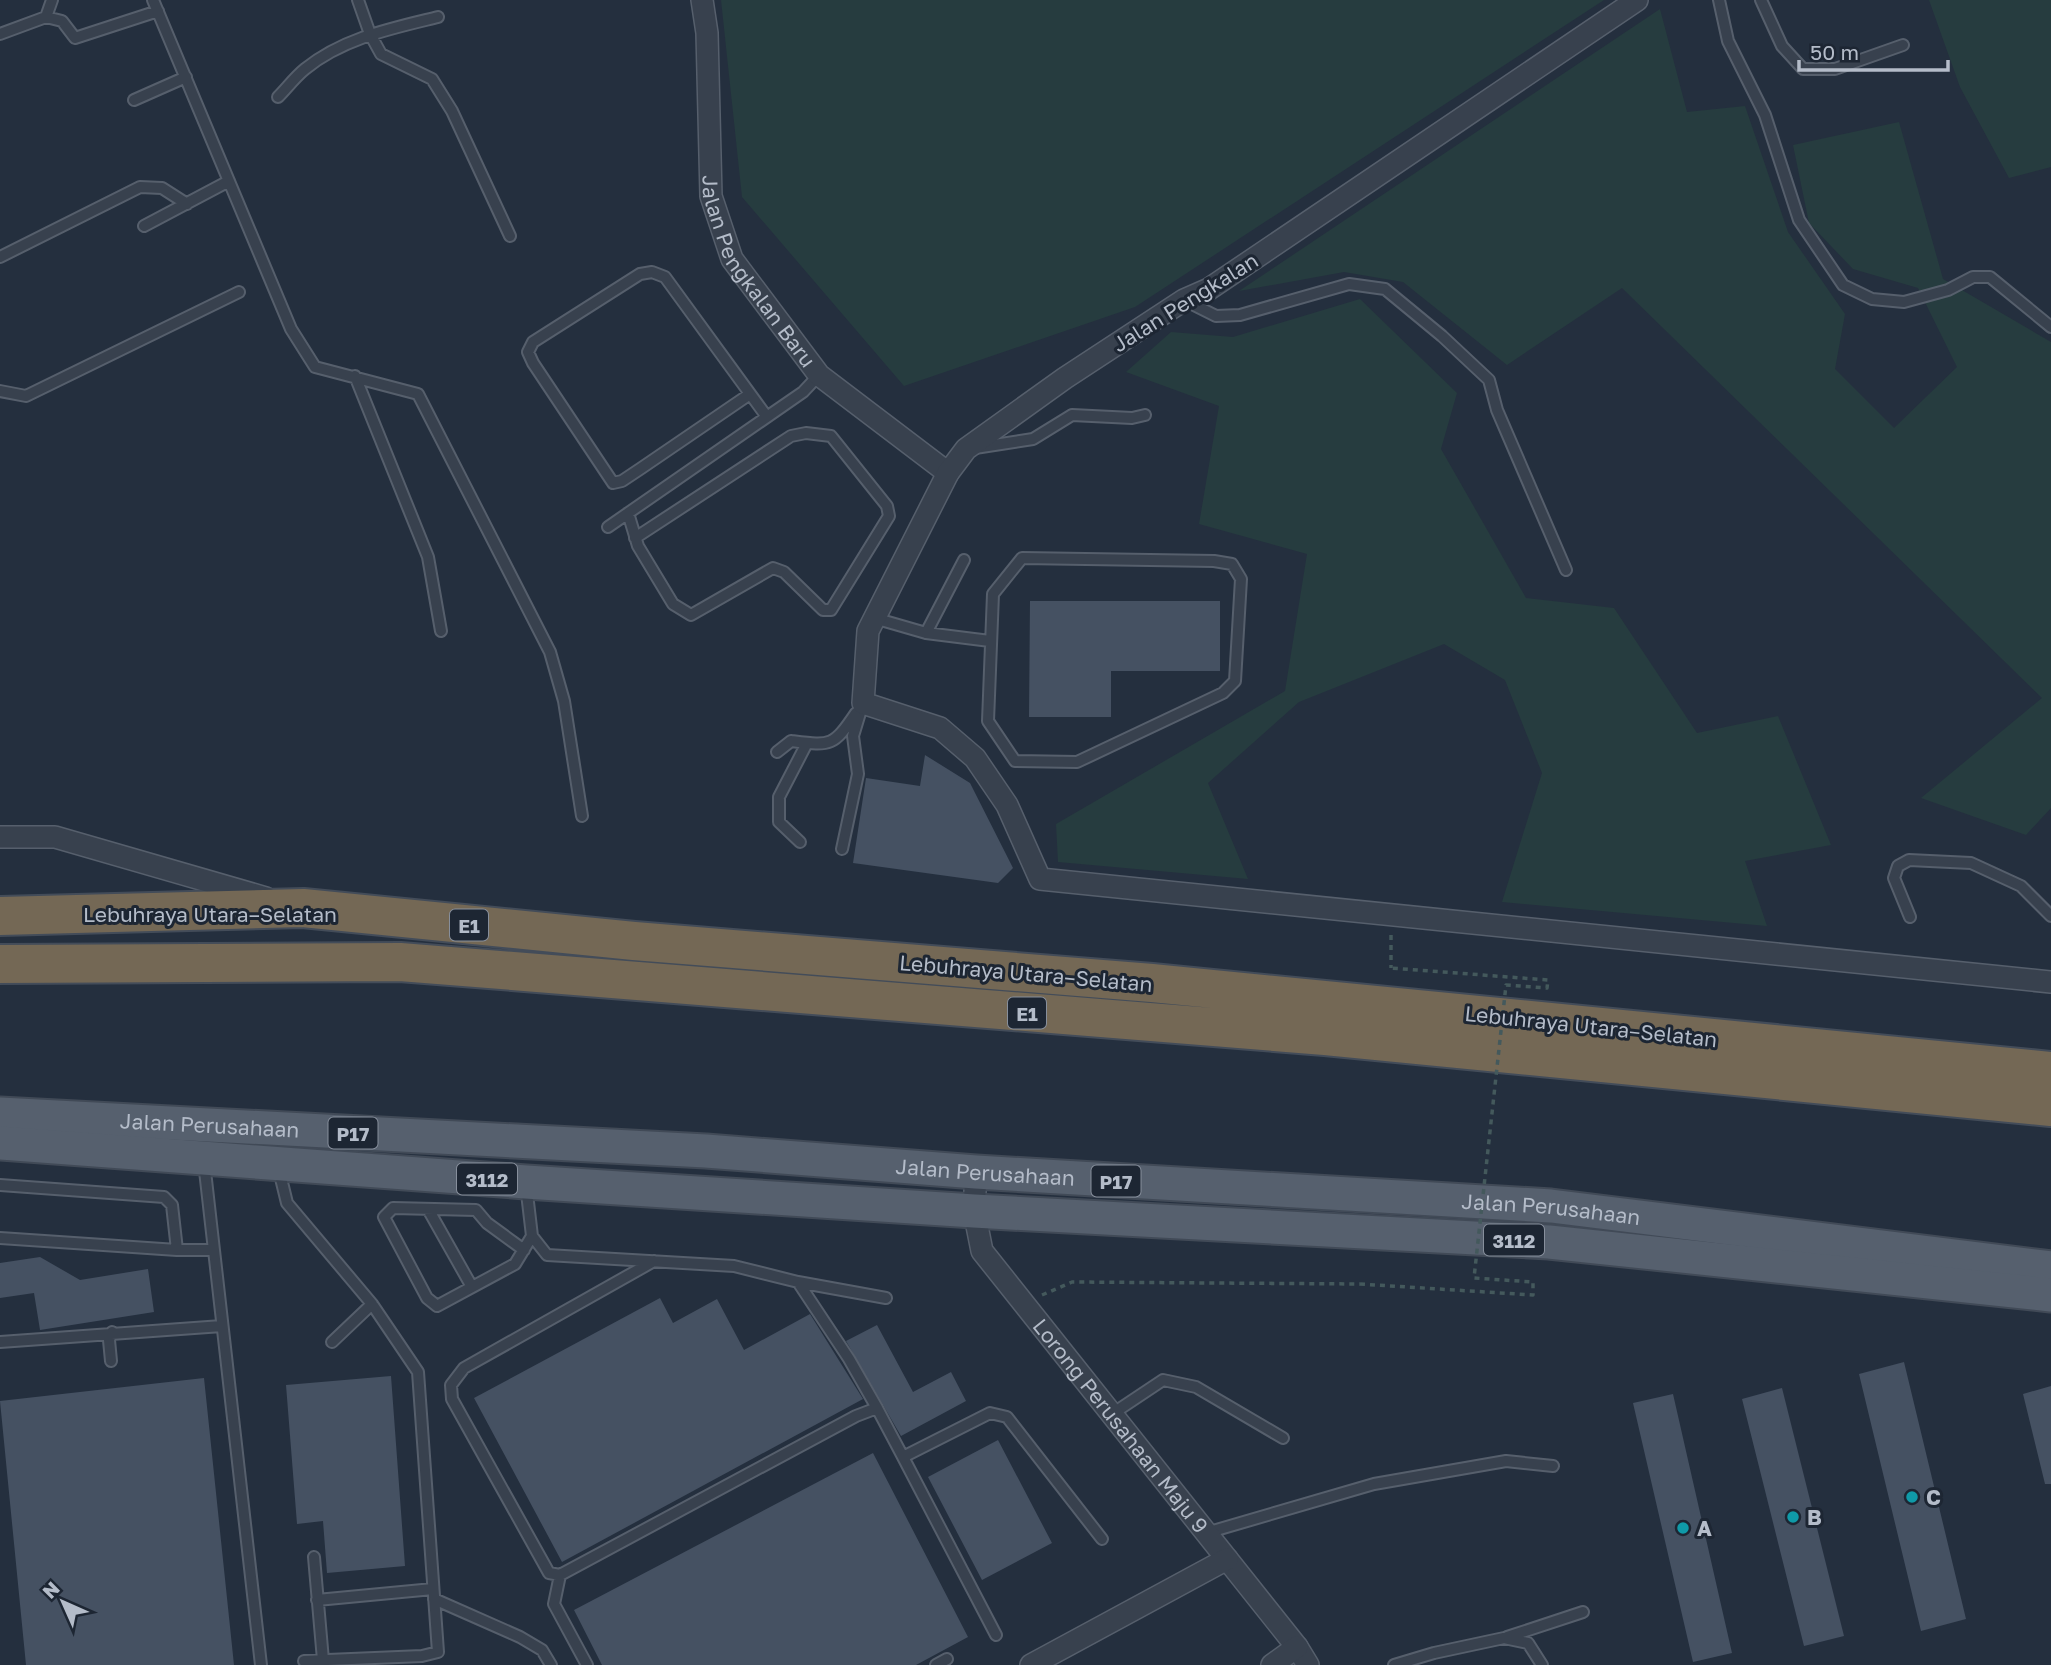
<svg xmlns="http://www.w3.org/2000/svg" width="2051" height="1665" viewBox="0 0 2051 1665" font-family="'Golos Text',sans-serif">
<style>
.green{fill:#263c3f}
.building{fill:#455162}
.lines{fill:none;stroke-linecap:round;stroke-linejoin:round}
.lane-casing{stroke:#565f6c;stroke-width:14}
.street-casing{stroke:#565f6c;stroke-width:24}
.primary-casing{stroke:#414a57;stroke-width:37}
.highway-casing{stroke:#434c59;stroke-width:42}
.path{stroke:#44595c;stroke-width:3.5;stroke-dasharray:5 5;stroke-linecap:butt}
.lane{stroke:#38414e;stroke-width:10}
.street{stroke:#38414e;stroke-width:21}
.primary{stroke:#56606e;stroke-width:33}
.highway{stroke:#746855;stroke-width:38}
.path-bridge{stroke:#44595c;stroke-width:3.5;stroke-dasharray:5 5;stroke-linecap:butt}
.culture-dot{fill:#0f9aa8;stroke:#1d2633;stroke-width:2.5}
.labels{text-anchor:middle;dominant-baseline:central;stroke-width:6;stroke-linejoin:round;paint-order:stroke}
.shield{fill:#1d2633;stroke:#878f9c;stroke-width:2}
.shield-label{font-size:19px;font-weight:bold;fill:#b4bcc9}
.street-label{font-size:21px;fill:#b4bcc9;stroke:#1d2633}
.poi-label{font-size:21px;font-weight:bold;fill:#b4bcc9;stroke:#1d2633;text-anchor:start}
</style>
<rect width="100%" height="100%" fill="#242f3e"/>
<path class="green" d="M721 0H1604L1135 307 904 386 742 197Z
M1929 0H2051V167L2009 178 1960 87Z
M1660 9 1687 112 1745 106 1788 232 1845 314 1835 369 1894 428 1957 367 1918 288 1853 269 1809 223 1793 145 1899 122 1943 279 2051 342V808L2026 835 1921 798 2042 698 1622 288 1507 365 1403 282 1344 272 1239 291Z
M1360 299 1457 393 1441 449 1526 598 1614 608 1697 733 1778 716 1831 845 1745 861 1767 926 1502 902 1542 773 1505 680 1444 644 1299 702 1208 783 1248 879 1058 862 1056 824 1285 691 1307 554 1199 524 1219 406 1126 372 1171 332 1233 337Z"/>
<path class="building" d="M1030 601H1220V671H1111V717H1029Z
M925 755 970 783 1013 868 998 883 853 863 866 778 920 786Z
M40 1257 80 1280 148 1269 154 1312 40 1330 34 1293 0 1298V1263Z
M660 1298 673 1323 717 1299 744 1350 810 1314 863 1399 562 1562 474 1398Z
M877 1325 913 1392 951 1372 966 1401 901 1436 846 1341Z
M1904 1362 1966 1619 1921 1631 1859 1374Z
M391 1376 405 1566 327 1573 323 1521 297 1524 286 1385Z
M204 1378 234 1665H26L0 1401Z
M2051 1386V1484H2045L2023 1394Z
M1782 1388 1844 1636 1804 1646 1742 1399Z
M1673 1394 1732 1653 1693 1662 1633 1403Z
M998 1440 1052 1543 982 1580 928 1477Z
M873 1453 968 1637 916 1665H602L574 1610Z"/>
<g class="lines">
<g class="lane-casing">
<path id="lane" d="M153 0 291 329 315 367 418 394 550 652 564 701 582 816
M358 0 370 34 381 54 432 79 452 111 510 236
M1719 0 1728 41 1765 115 1799 220 1843 285 1872 299 1904 302 1948 290 1973 277H1990L2051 327
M1761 0 1782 46 1803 69H1835L1903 45
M46 17 52 0
M0 34 46 17 62 21 75 38 158 11
M278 97C287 88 295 77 305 69 343 38 393 28 438 17
M134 100 186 77
M144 226 229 181
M0 257 140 187 162 188 187 204
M1184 300 1216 316 1240 315 1349 284 1385 289 1442 336 1489 380 1497 410 1566 570
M355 376 428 557 441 631
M0 391 26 396 239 292
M750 394 640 469 622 481 613 483 533 363 528 352 533 342 640 274 652 272 665 277 767 417
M975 448 1033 439 1072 415 1132 418 1145 415
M628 513 638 546 673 604 691 615 773 568 784 572 823 610H831L889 516 887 506 831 436 806 433 791 436 635 538
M608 527 803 392 819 375
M1022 558 1214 561 1232 564 1241 579 1235 681 1223 693 1077 762 1015 761 988 721 993 594Z
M874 618 926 633 990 641
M926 633 964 560
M777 752 791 741C831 746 833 747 856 713
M800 842 779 822V797L807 743
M842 849 858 774 853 736 863 703
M1910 917 1894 878 1898 866 1909 860 1971 863 2021 886 2051 916
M204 1162 261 1665
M278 1166 287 1203 372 1304 418 1372 438 1652 422 1656 304 1661
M0 1185 164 1197 172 1205 177 1250
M526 1185 532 1236 547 1255 734 1266 798 1282 886 1298
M428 1209 472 1287
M0 1238 177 1250H213
M524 1250 487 1223 476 1210 393 1208 384 1217 427 1298 437 1306 515 1264 532 1236
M654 1261 464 1368 451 1385 452 1399 549 1573 560 1575 856 1416 877 1408 849 1359 798 1282
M0 1342 222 1326
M332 1342 372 1304
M111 1361 109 1340 112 1332
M877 1408 903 1457 990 1413 1007 1417 1102 1539
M1112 1414 1163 1380 1196 1387 1283 1438
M903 1457 996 1635
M1206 1533 1374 1484 1506 1461 1553 1466
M314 1557 323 1660
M560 1575 554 1604 587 1665
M434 1599 520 1637 542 1650 551 1665
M317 1600 433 1589
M1507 1637 1583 1612
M936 1665 947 1659
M1394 1665 1434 1653 1504 1638 1528 1643 1542 1665"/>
</g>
<g class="street-casing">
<g id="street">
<path id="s1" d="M702 0 707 33 711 196 732 259 819 375 948 473"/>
<path d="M1637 0 1209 289 1184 300 1065 378 966 449 948 473 868 631 863 703 940 728 975 758 1007 805 1040 879 2051 982"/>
<path d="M0 837H55L266 898"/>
<path id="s2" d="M976 1172 974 1211 982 1251 1297 1647 1308 1665"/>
<path d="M1031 1665 1227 1559"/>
<path d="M1272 1665 1297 1647"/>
</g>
</g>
<g class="primary-casing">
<g id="primary">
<path id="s3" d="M0 1114 706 1151 976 1172 1551 1206 2051 1268"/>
<path d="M0 1143 526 1182 974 1211 1549 1242 2051 1295"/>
</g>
</g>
<g class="highway-casing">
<path id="highway" d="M0 916 303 908 634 941 1152 983 2051 1071
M0 964 400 962 1325 1036 2051 1107"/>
</g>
<path class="path" d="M1391 935V968
M1042 1295 1072 1282 1360 1284"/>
<use href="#lane" class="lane"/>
<use href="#street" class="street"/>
<use href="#primary" class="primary"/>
<use href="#highway" class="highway"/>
<path class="path-bridge" d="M1360 1284 1533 1295V1282L1474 1278 1506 985 1547 988 1548 980 1391 968"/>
</g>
<g class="culture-dot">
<circle cx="1912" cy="1497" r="7"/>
<circle cx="1793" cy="1517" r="7"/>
<circle cx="1683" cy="1528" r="7"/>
</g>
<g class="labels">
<g class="shield">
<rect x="450" y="909.5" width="38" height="31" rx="5"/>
<rect x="1008" y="997.5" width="38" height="31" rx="5"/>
<rect x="328.5" y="1117.5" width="49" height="31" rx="5"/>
<rect x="457" y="1163.5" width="60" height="31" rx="5"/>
<rect x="1091.5" y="1165.5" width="49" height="31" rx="5"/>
<rect x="1484" y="1224.5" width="60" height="31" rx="5"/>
</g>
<g class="shield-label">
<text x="469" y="925">E1</text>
<text x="1027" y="1013">E1</text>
<text x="353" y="1133">P17</text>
<text x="487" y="1179">3112</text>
<text x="1116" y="1181">P17</text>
<text x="1514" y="1240">3112</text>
</g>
<g class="street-label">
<text stroke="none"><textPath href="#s1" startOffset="285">Jalan Pengkalan Baru</textPath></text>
<text transform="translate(1185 302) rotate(-32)">Jalan Pengkalan</text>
<text x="210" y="914">Lebuhraya Utara–Selatan</text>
<text transform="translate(1026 973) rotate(5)">Lebuhraya Utara–Selatan</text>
<text transform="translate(1591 1026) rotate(6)">Lebuhraya Utara–Selatan</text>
<text stroke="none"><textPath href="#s3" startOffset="210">Jalan Perusahaan</textPath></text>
<text stroke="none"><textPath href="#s3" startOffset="987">Jalan Perusahaan</textPath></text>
<text stroke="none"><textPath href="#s3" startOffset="1554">Jalan Perusahaan</textPath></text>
<text stroke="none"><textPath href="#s2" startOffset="303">Lorong Perusahaan Maju 9</textPath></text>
</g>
<g class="poi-label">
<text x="1926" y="1497">C</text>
<text x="1807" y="1517">B</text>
<text x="1697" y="1528">A</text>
</g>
</g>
<g transform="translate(63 1602) rotate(315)" stroke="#1d2633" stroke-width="5" paint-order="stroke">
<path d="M0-5L12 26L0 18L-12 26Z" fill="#b4bcc9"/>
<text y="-10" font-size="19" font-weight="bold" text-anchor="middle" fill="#b4bcc9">N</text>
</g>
<path d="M1799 60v10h149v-10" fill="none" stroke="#b4bcc9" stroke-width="3.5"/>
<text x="1810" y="60" font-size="21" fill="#b4bcc9" stroke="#1d2633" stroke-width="5" paint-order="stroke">50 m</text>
</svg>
